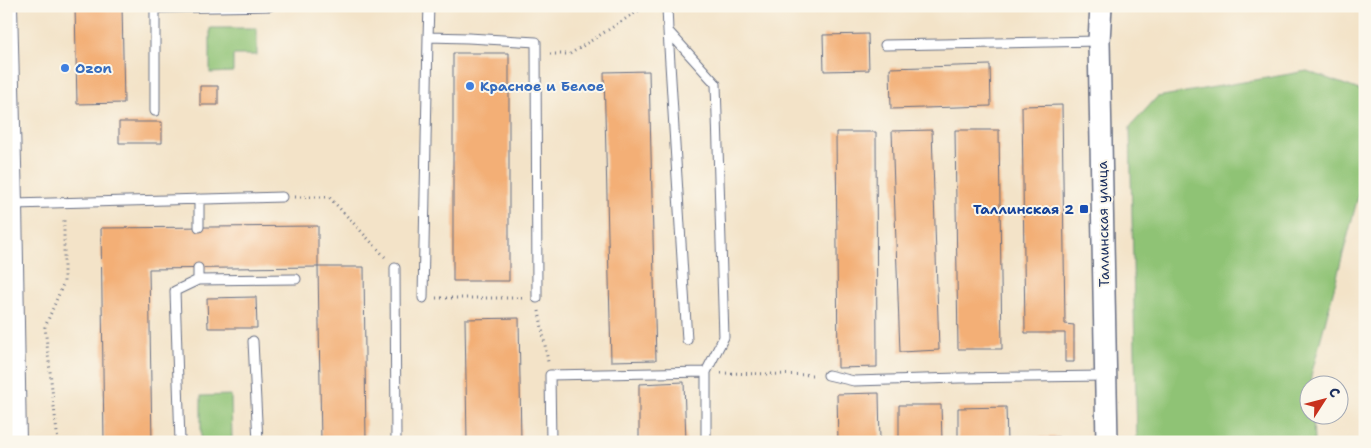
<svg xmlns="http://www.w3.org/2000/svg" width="1371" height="448" viewBox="0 0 1371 448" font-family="'Shantell Sans',sans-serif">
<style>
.green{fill:#8fc375;stroke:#55796a}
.building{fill:#f3af76}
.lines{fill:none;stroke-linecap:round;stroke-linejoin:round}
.service-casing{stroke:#676e83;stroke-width:11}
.minor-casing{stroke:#676e83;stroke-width:20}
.tertiary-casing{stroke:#676e83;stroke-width:24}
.path{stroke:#676e83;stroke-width:3;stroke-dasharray:1 4;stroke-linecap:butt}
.service{stroke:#fff;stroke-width:9}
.minor{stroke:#fff;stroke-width:18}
.tertiary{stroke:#fff;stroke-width:21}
.shop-dot{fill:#3f7fe0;stroke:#fbf7ec;stroke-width:2}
.transit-dot{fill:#1a4fb4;stroke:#fbf7ec;stroke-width:2}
.labels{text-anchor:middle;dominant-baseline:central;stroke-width:4;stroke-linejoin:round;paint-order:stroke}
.shop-label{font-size:14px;font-weight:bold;fill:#366cbe;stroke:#fbf7ec;text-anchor:start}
.transit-label{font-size:14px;font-weight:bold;fill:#164399;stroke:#fbf7ec;text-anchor:end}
.street-label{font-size:14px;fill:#1b2f5e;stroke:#fbf7ec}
</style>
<rect width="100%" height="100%" fill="#fbf7ec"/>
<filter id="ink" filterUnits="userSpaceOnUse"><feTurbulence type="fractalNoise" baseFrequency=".02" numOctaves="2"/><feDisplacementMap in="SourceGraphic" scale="10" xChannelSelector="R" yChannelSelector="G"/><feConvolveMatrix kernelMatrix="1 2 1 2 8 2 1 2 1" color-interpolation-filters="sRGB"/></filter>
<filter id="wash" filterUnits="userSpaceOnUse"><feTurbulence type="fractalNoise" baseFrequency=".0096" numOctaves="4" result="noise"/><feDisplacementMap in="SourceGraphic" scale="20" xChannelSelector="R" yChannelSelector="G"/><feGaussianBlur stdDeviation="1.12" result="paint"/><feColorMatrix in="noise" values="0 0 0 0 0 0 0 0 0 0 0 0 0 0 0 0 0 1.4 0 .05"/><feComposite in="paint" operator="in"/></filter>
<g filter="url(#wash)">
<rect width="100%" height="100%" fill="#f3e3c8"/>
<path class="green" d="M210 28H257V55H233V72L210 73Z
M1307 71 1365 92V170L1311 376 1312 385 1308 386V416H1313L1314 442H1137L1130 127 1157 97Z
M231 395 232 442H201V396Z"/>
<g id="blocks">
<path class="building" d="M75 6H122L124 103 77 104Z
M868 34 869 70 824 71 823 35Z
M453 53H509V281H453Z
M990 65 991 106 891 109 890 68Z
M649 71 656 360 611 361 604 72Z
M200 86H218V105H200Z
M1062 105 1065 324 1074 325V362H1065V333H1025L1022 106Z
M119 122H162V143H119Z
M932 130 939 350 900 352 892 131Z
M955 130H999L1002 349H958Z
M836 132H876L877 367 838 368Z
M318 226V267L149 269 152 442H104L101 228Z
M318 267H364L366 442H321Z
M256 297 257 328H208L207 298Z
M519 318 521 442H467L465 319Z
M684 382 686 442H639V384Z
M879 393 880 442H838L837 394Z
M899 405H941L942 442H899Z
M1006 407 1007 442H958V408Z
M1033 437H1059V442H1033Z"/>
</g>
</g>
<g filter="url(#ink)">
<use href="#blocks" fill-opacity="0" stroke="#676e83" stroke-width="1"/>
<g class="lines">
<g class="service-casing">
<path id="service" d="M429 6 428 37 468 38 536 42 537 298
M667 6 668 31 716 84 724 337 706 372V442
M668 31 687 340
M885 45 1099 41
M155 111V8L270 6
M13 204 282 197
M199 227V199
M395 268 396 442
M198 280 296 279
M423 298 428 37
M253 341 258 442
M828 375 854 381 959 378 1105 376
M180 442 175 291 198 280V268
M551 442 550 375 706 372"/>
</g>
<g class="minor-casing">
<path id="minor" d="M8 6 13 204 17 442"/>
</g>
<g class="tertiary-casing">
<path id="tertiary" d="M1101 6 1099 41 1107 442"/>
</g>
<path class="path" d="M550 54H570L646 6
M295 197H329L387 259
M436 298H522
M539 311 548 362
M721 373 815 375
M58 442 45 327 64 282V217"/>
<use href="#service" class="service"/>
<use href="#minor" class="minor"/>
<use href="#tertiary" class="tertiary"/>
</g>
</g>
<g class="shop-dot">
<circle cx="65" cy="68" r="5"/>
<circle cx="470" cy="86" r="5"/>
</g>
<rect class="transit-dot" x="1079" y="204" width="10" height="10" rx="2.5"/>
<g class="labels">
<g class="shop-label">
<text x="75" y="68">Ozon</text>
<text x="480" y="86">Красное и Белое</text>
</g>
<g class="transit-label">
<text x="1074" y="209">Таллинская 2</text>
</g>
<g class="street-label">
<text transform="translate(1103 224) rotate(-91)">Таллинская улица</text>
</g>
</g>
<rect width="1371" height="448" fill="none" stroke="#fbf7ec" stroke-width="25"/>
<g transform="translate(1324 400) rotate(54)"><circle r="24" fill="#fbf7ec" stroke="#a1a7b3"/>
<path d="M0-4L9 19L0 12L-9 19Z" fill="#c8321e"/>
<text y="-8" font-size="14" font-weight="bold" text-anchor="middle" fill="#1b2f5e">С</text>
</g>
</svg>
